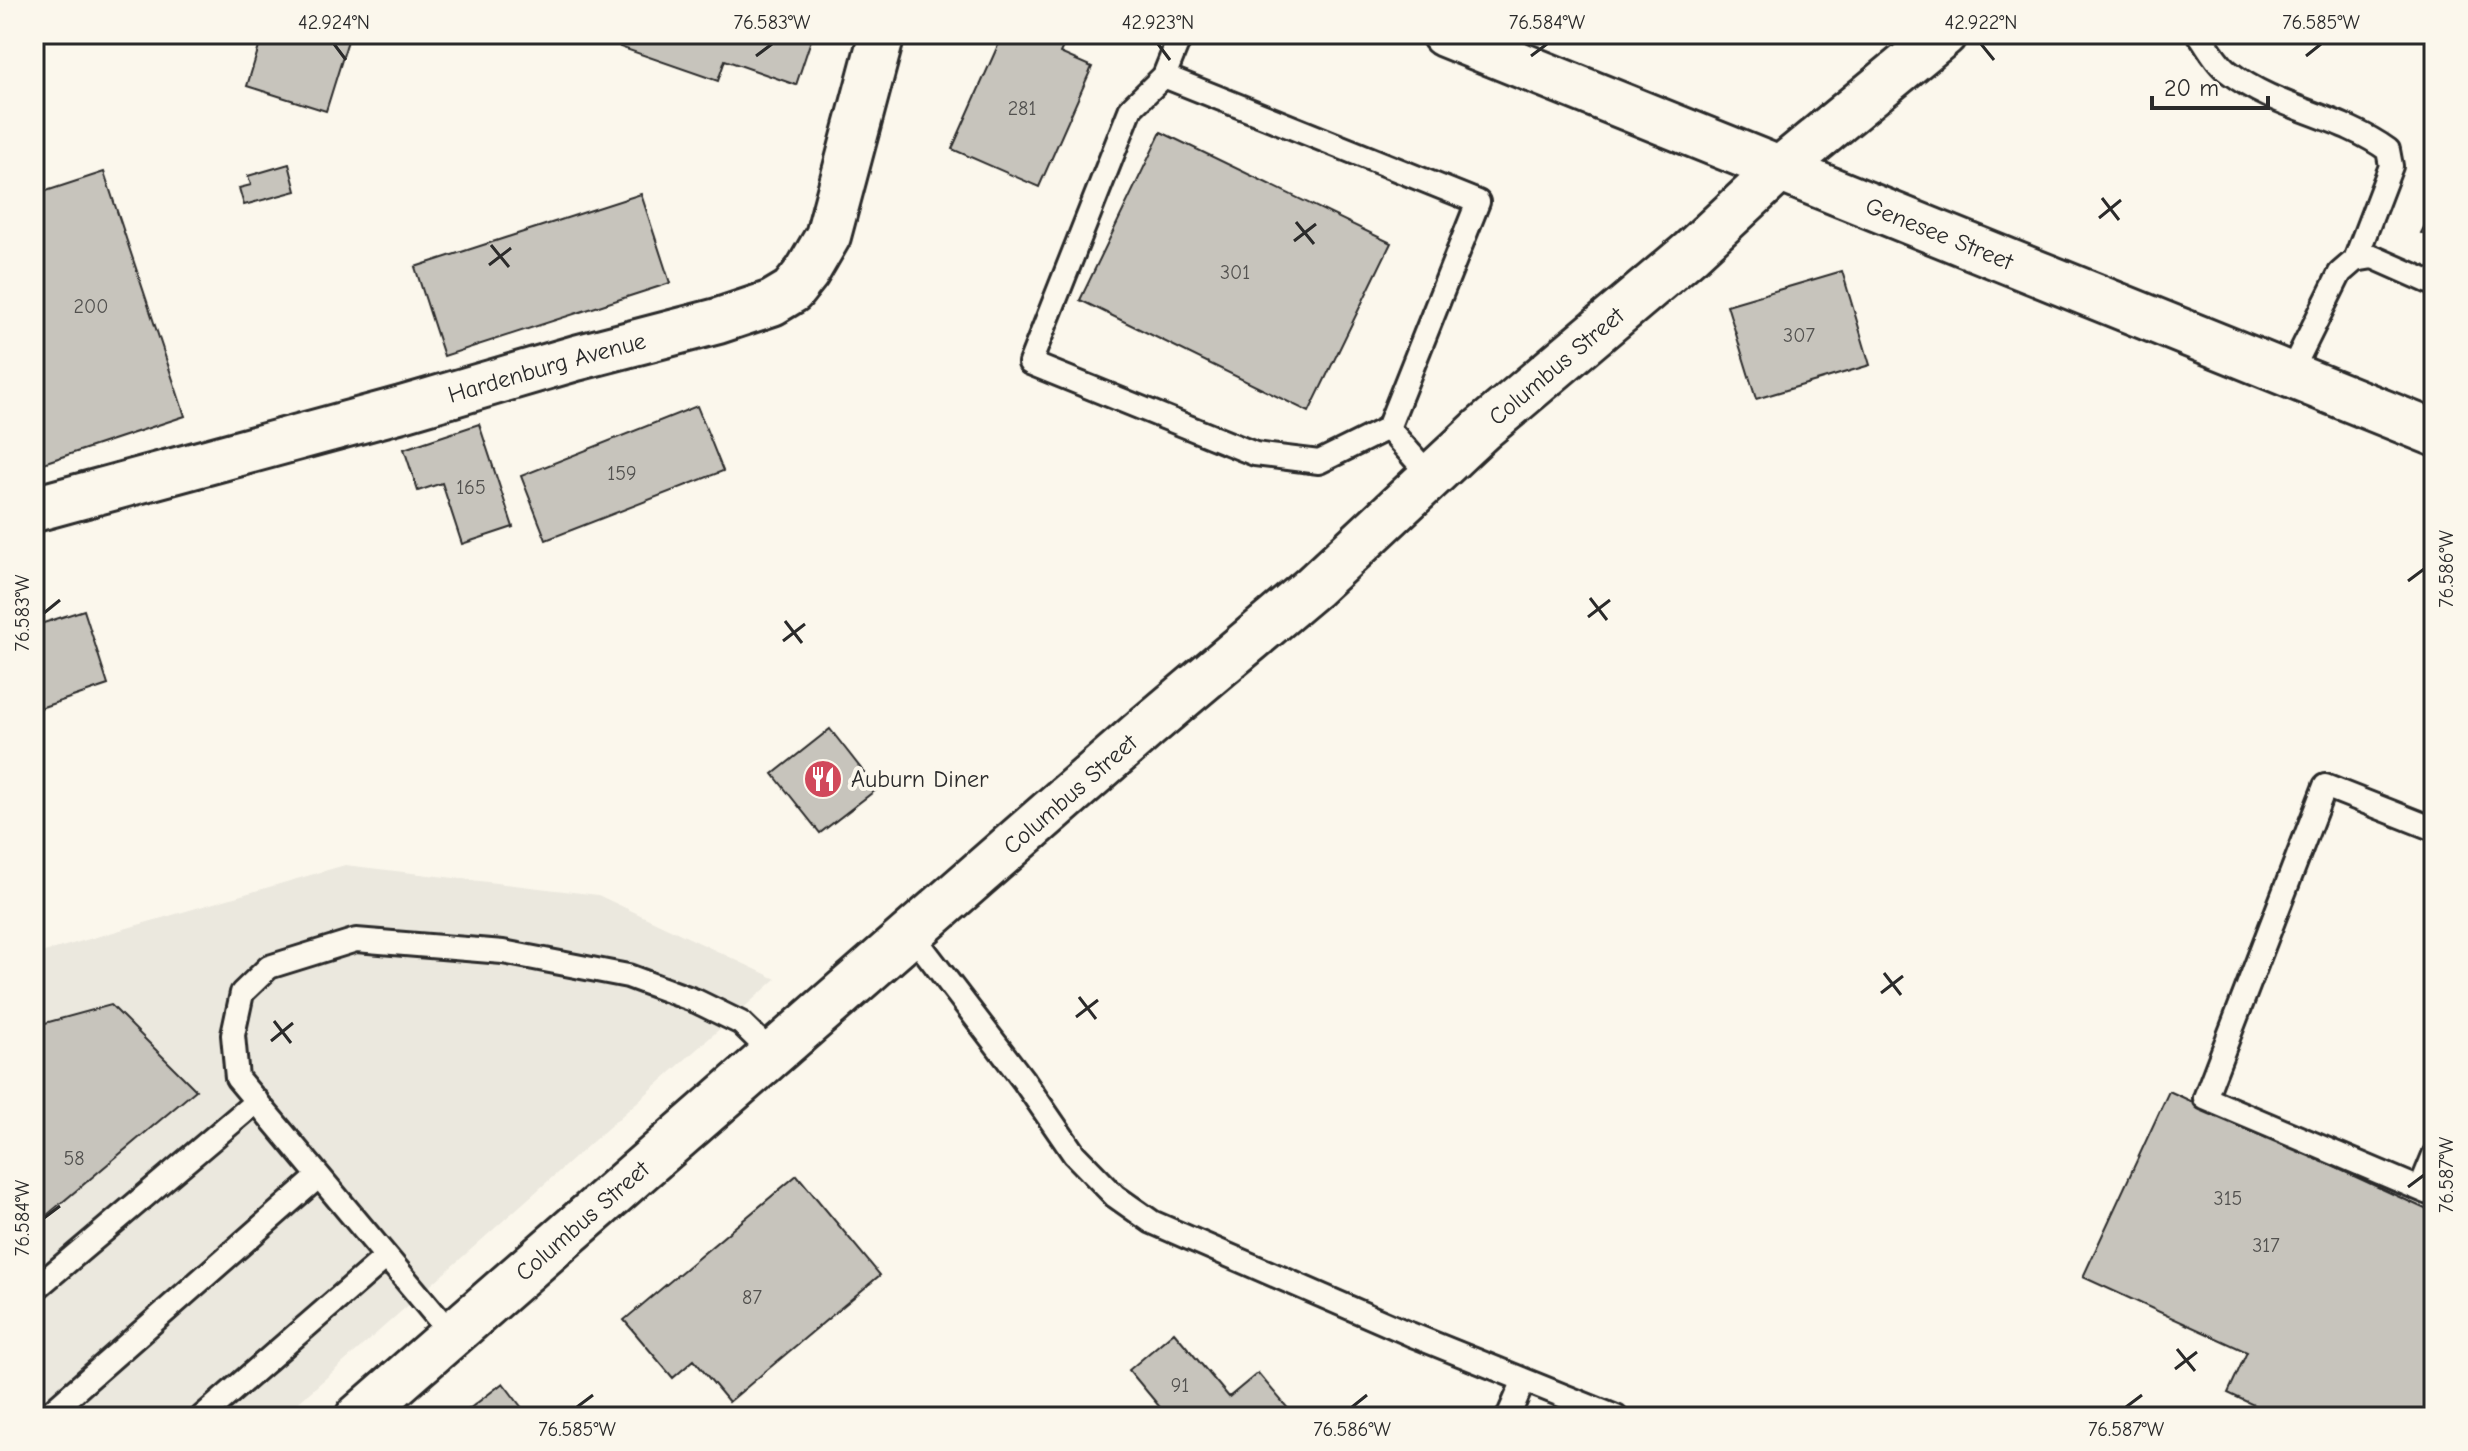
<svg xmlns="http://www.w3.org/2000/svg" width="2468" height="1451" viewBox="0 0 2468 1451" font-family="'Comic Neue',sans-serif">
<style>
.built{fill:#ebe8de}
.building{fill:#c7c4bc;stroke:#2b2b2b;stroke-width:2}
.lines{fill:none;stroke-linecap:round;stroke-linejoin:round}
.service-casing{stroke:#2b2b2b;stroke-width:28}
.minor-casing{stroke:#2b2b2b;stroke-width:50}
.tertiary-casing{stroke:#2b2b2b;stroke-width:50}
.secondary-casing{stroke:#2b2b2b;stroke-width:50}
.service{stroke:#fbf7ec;stroke-width:22}
.minor{stroke:#fbf7ec;stroke-width:44}
.tertiary{stroke:#fbf7ec;stroke-width:44}
.secondary{stroke:#fbf7ec;stroke-width:44}
.ticks{fill:none;stroke:#2b2b2b;stroke-width:3}
.labels{text-anchor:middle;dominant-baseline:central;stroke-width:8;stroke-linejoin:round;paint-order:stroke}
.number-label{font-size:20px;fill:#52514f}
.street-label{font-size:24px;fill:#2b2b2b;stroke:#fbf7ec}
.poi-label{font-size:24px;fill:#2b2b2b;stroke:#fbf7ec;text-anchor:start}
.neatline{fill:none;stroke:#2b2b2b;stroke-width:3}
.ticks-label{font-size:20px;text-anchor:middle;fill:#2b2b2b}
</style>
<rect width="100%" height="100%" fill="#fbf7ec"/>
<filter id="ink" filterUnits="userSpaceOnUse"><feTurbulence type="fractalNoise" baseFrequency=".0125" numOctaves="2"/><feDisplacementMap in="SourceGraphic" scale="16" xChannelSelector="R" yChannelSelector="G"/><feConvolveMatrix kernelMatrix="1 2 1 2 8 2 1 2 1" color-interpolation-filters="sRGB"/></filter>
<g filter="url(#ink)">
<path class="built" d="M345 865 598 895 776 979 282 1417H34V955Z"/>
<path class="building" d="M263 34H350L326 111 247 86Z
M625 34H813L796 85 725 60 718 81 620 47Z
M1003 34H1057L1067 38 1060 53 1092 67 1039 187 952 149Z
M1161 132 1391 243 1309 412 1080 300Z
M289 164 296 191 244 205 239 188 251 185 248 176Z
M104 172 185 416 34 466V195Z
M641 194 670 283 444 356 415 267Z
M2434 208V239L2421 233Z
M1842 271 1870 365 1756 399 1727 305Z
M697 406 723 471 546 540 521 476Z
M479 424 513 527 462 544 442 483 418 491 404 449Z
M84 610 108 685 34 710V626Z
M830 729 877 789 820 833 773 774Z
M111 1005 196 1090 34 1226V1026Z
M2169 1091 2434 1213V1417H2279L2228 1393 2247 1352 2083 1277Z
M797 1175 880 1275 729 1402 694 1360 673 1378 624 1320Z
M1174 1332 1229 1397 1258 1373 1291 1412 1284 1417H1168L1129 1370Z
M503 1383 529 1417H467L464 1413Z"/>
<g class="lines">
<g class="service-casing">
<path id="service" d="M2199 34C2208 46 2217 64 2230 73 2277 109 2340 115 2388 150L2391 166 2355 260
M1164 76 1478 202 1388 428 1319 462 1255 454 1030 363 1131 108Z
M1164 76 1181 34
M2290 374 2340 273 2355 260 2373 257 2434 284
M1388 428 1431 477
M2434 829 2325 786 2205 1098 2434 1195
M911 933 1024 1081 1074 1154 1115 1196 1152 1222 1410 1334 1616 1417
M2420 1189 2434 1155
M34 1290 257 1101
M452 1335 237 1078 233 1035 242 993 269 967 356 940 503 952 628 976 696 1001 741 1023 773 1054
M45 1417 319 1176
M202 1417 386 1257
M1508 1417 1524 1380"/>
</g>
<g class="minor-casing">
<g id="minor">
<path id="s1" d="M34 509 402 409 576 358 718 321 772 303 792 291 807 272 828 236 882 34"/>
</g>
</g>
<g class="tertiary-casing">
<g id="tertiary">
<path id="s2" d="M358 1417 1148 726 1313 587 1482 429 1690 253 1779 170 1944 34"/>
</g>
</g>
<g class="secondary-casing">
<g id="secondary">
<path id="s3" d="M1444 34 2434 433"/>
</g>
</g>
<use href="#service" class="service"/>
<use href="#minor" class="minor"/>
<use href="#tertiary" class="tertiary"/>
<use href="#secondary" class="secondary"/>
</g>
</g>
<path class="ticks" d="M334 44 346 60M1158 44 1170 60M1981 44 1994 60M756 56 772 44M1531 56 1547 44M2306 56 2321 44M2102 198 2119 220M2099 218 2121 200M1296 222 1314 244M1294 241 1316 224M491 245 509 267M489 265 511 248M2408 581 2424 569M1590 598 1607 620M44 613 60 600M1588 617 1610 600M785 621 802 643M783 641 805 624M1884 973 1901 995M1881 993 1903 976M1079 997 1096 1019M1076 1017 1098 1000M274 1021 291 1043M271 1041 293 1023M2408 1187 2424 1175M44 1218 60 1206M2177 1349 2195 1371M2175 1369 2197 1352M577 1407 593 1395M1352 1407 1367 1395M2126 1407 2142 1395"/>
<defs>
<g id="restaurant-disc" transform="scale(2)"><circle r="9.5" fill="#d1495b" stroke="#fbf7ec"/><path d="M-5-6h1v4h1v-4h1v4h1v-4h1v5L-1.5 .5V6h-2V.5L-5-1ZM5-6V6H3V1.5H1.5Q1.5-4 5-6Z" fill="#fff"/></g>
</defs>
<g fill-rule="evenodd">
<use href="#restaurant-disc" x="823" y="779"/>
</g>
<g class="labels">
<g class="number-label">
<text x="1022" y="108">281</text>
<text x="1235" y="272">301</text>
<text x="91" y="306">200</text>
<text x="1799" y="335">307</text>
<text x="622" y="473">159</text>
<text x="471" y="487">165</text>
<text x="74" y="1158">58</text>
<text x="2228" y="1198">315</text>
<text x="2266" y="1245">317</text>
<text x="752" y="1297">87</text>
<text x="1180" y="1385">91</text>
</g>
<g class="street-label">
<text stroke="none"><textPath href="#s3" startOffset="534">Genesee Street</textPath></text>
<text stroke="none"><textPath href="#s2" startOffset="1594">Columbus Street</textPath></text>
<text stroke="none"><textPath href="#s1" startOffset="532">Hardenburg Avenue</textPath></text>
<text stroke="none"><textPath href="#s2" startOffset="946">Columbus Street</textPath></text>
<text stroke="none"><textPath href="#s2" startOffset="298">Columbus Street</textPath></text>
</g>
<g class="poi-label">
<text x="851" y="779">Auburn Diner</text>
</g>
</g>
<rect width="2468" height="1451" fill="none" stroke="#fbf7ec" stroke-width="88"/>
<path d="M2152 96v12h116v-12" fill="none" stroke="#2b2b2b" stroke-width="4"/>
<text x="2164" y="96" font-size="24" fill="#2b2b2b" stroke="#fbf7ec" stroke-width="6" paint-order="stroke">20 m</text>
<rect x="44" y="44" width="2380" height="1363" class="neatline"/>
<g class="ticks-label">
<text x="334" y="29">42.924°N</text>
<text x="772" y="29">76.583°W</text>
<text x="1158" y="29">42.923°N</text>
<text x="1547" y="29">76.584°W</text>
<text x="1981" y="29">42.922°N</text>
<text x="2321" y="29">76.585°W</text>
<text transform="translate(2446 569) rotate(-90)" y="7">76.586°W</text>
<text transform="translate(22 613) rotate(-90)" y="7">76.583°W</text>
<text transform="translate(2446 1175) rotate(-90)" y="7">76.587°W</text>
<text transform="translate(22 1218) rotate(-90)" y="7">76.584°W</text>
<text x="577" y="1436">76.585°W</text>
<text x="1352" y="1436">76.586°W</text>
<text x="2126" y="1436">76.587°W</text>
</g>
</svg>
